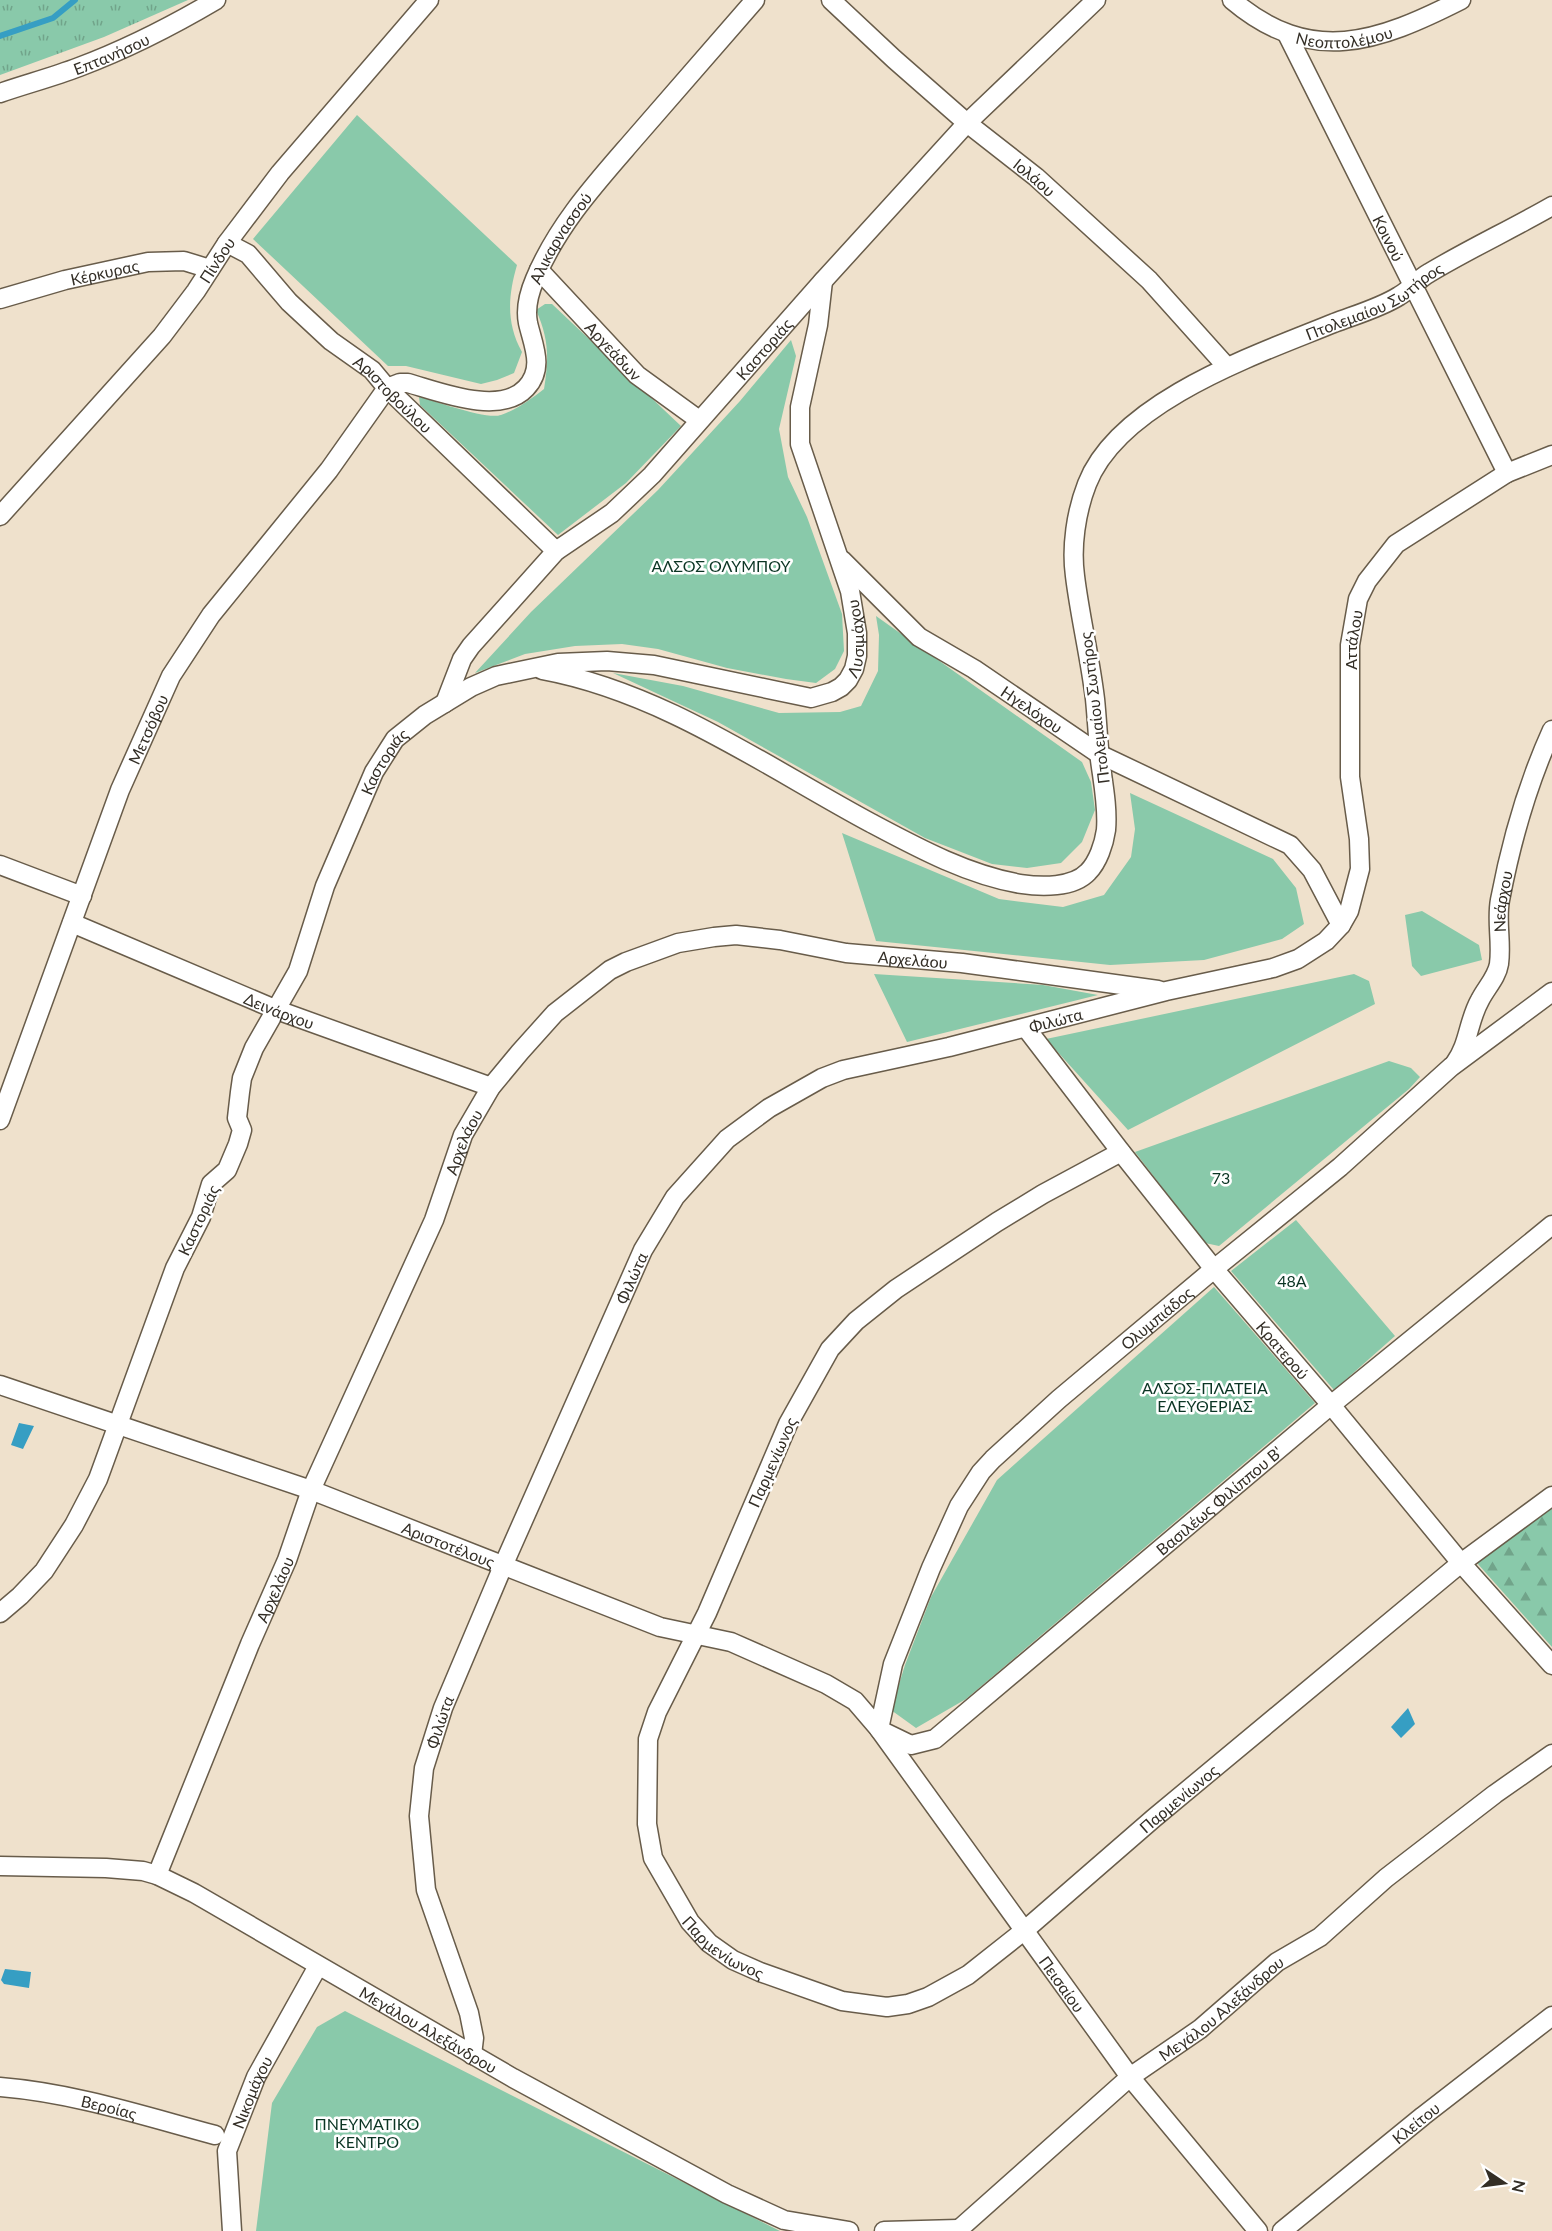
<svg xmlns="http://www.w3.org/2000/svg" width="1552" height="2231" viewBox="0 0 1552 2231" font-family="Lato,sans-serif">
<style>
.grass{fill:url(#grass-tufts)}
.forest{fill:url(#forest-firs)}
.park{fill:#89c9aa}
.water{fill:#369ec3}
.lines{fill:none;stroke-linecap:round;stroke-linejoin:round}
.stream{stroke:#369ec3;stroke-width:6}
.street-casing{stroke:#685c4a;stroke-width:21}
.street{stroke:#fff;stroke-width:18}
.labels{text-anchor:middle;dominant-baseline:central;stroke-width:5;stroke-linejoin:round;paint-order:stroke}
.street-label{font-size:16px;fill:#332e26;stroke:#fff}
.park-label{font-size:16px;fill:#0b3524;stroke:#fff}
</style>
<defs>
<pattern id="grass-tufts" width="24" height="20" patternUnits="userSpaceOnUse" patternTransform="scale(1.5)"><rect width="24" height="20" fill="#89c9aa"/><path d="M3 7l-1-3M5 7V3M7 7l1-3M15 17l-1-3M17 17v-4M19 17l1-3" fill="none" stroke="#71a48a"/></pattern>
<pattern id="forest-firs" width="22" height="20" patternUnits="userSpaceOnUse" patternTransform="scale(1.5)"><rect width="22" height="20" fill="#89c9aa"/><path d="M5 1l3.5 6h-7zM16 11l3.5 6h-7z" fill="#71a48a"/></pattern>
</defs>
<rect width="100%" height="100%" fill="#efe1cc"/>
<path class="grass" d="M0 0H188L104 37 0 75Z"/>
<path class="forest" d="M1552 1503V1647L1477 1563Z"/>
<path class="park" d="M357 115 517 265C508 296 506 323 522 352L514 373 497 380 481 384 406 366H388L253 239Z
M545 304H552L681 426 626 483 558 535 420 405 419 397C436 401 486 420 501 415 516 410 531 399 544 389 549 358 549 339 536 310Z
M791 340 796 356 779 429 788 477 807 517 842 614 844 651 835 669 816 683 786 679 727 668 658 649 622 644 575 646 525 654 475 673 531 612 658 490 740 401Z
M876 616 1082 762 1091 782 1095 810 1082 842 1061 863 1027 868 992 864 925 838 718 722 613 673 683 686 779 713 840 712 861 706 878 671 879 635Z
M1130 793 1273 859 1296 888 1304 924 1282 939 1204 960 1110 965 876 941 842 833 999 899 1063 907 1104 895 1131 857 1135 829Z
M1422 911 1479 945 1482 960 1421 976 1412 966 1405 915Z
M874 974 1043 985 1098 995 907 1042Z
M1354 974 1369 981 1375 1004 1128 1130 1046 1039Z
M1389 1061 1411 1068 1420 1077 1409 1089 1219 1246 1205 1243 1135 1152Z
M1296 1220 1395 1336 1334 1390 1231 1271Z
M1214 1287 1315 1403 966 1699 916 1728 891 1710 905 1665 931 1597 997 1480Z
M345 2011 780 2231H256L272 2103 317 2027Z"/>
<path class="water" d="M19 1423 34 1426 23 1449 11 1445Z
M1408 1708 1415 1724 1401 1738 1391 1727Z
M5 1969 31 1972 29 1988 4 1984 1 1980Z"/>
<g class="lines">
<path class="stream" d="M0 36 53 18 75 0"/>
<g class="street-casing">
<g id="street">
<path id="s1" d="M831 0 894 59 967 123 1036 177 1149 280 1227 367"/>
<path id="s2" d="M1232 0C1311 67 1378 42 1461 0"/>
<path id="s3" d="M1287 34 1507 473"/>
<path id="s4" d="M0 93C26 84 53 77 79 67 127 49 172 26 216 0"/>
<path id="s5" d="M227 243 248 254 289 302 331 341 372 370 387 388 556 551"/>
<path id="s6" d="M539 270 637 375 699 420"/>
<path id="s7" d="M0 299 65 280 148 262 184 261 210 269"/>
<path id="s8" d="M0 516 162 336 196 291 227 243 280 173 429 0"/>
<path id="s9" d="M842 560 919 637 974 669 1099 754 1290 845 1312 870 1341 925"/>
<path id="s10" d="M542 670C662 692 765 766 871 823 918 848 968 875 1021 884 1041 887 1073 888 1088 872 1098 862 1104 844 1106 830 1108 807 1103 783 1100 760 1098 740 1097 719 1095 699 1090 657 1080 617 1075 576 1071 547 1076 512 1087 484 1119 401 1258 354 1334 323 1355 315 1380 308 1399 296 1410 290 1418 279 1429 273 1469 249 1512 229 1552 206"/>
<path id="s11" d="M445 703 462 659 471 646 556 551 612 513 652 475 823 281 967 123 1096 0"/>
<path d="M0 865 82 896"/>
<path id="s12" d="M72 923 277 1010 491 1087"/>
<path id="s13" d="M1026 1028 1121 1152 1214 1269 1331 1405 1461 1563 1552 1665"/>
<path id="s14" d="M1455 1063C1469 1044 1468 1021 1480 1000 1486 988 1497 977 1499 964 1502 942 1496 921 1500 900 1511 842 1528 783 1552 730"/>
<path id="s15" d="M0 1120 120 790 171 676 211 615 329 470 387 388 400 383H408C440 392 500 416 526 388 545 368 533 345 528 323 525 308 529 293 535 279 558 224 597 182 635 138 675 92 715 46 755 0"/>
<path id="s16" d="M1121 1152 1043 1194 997 1222 896 1289 856 1321 830 1349 788 1424 707 1613 657 1712 648 1739 647 1824 653 1858 690 1922 709 1943 733 1960 760 1972 842 2001 887 2007 908 2004 928 1997 968 1975 1025 1930 1154 1818 1461 1563 1552 1496"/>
<path id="s17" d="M0 1385 311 1490 660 1627 731 1642 826 1684 855 1701 879 1729 1130 2077 1258 2231"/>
<path id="s18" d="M0 1613 20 1596 44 1571 74 1525 98 1479 175 1268 201 1217 211 1184 227 1170 238 1144 242 1130 237 1118 240 1092 242 1078 254 1048 298 971 325 886 374 772 395 739 425 715 471 687 496 676 558 663 607 661 654 665 811 698 832 692 841 687 848 680 854 669 857 656V633L850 591 800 444V407L818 325 823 281"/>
<path id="s19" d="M879 1729 893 1664 931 1568 959 1506 981 1472 993 1459 1059 1399 1214 1269 1340 1167 1451 1067 1552 992"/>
<path id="s20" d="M880 1730 911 1745 935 1739 1331 1405 1552 1225"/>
<path id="s21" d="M0 1866 106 1868 143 1871 157 1875 194 1893 513 2078 727 2194 784 2220 849 2231"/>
<path id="s22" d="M157 1875 250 1644 287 1560 311 1490 434 1220 463 1135 491 1087 520 1052 555 1013 610 970 626 962 678 943 714 937 736 935 780 940 846 953 962 963 1158 990"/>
<path id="s23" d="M472 2055 474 2038 469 2013 426 1890 419 1816 424 1768 443 1708 503 1566 643 1250 675 1197 727 1139 769 1108 822 1078 843 1070 949 1047 1166 991 1273 968 1298 959 1326 941 1341 925 1349 911 1360 869 1359 839 1350 777V645L1358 599 1367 581 1396 544 1507 473 1552 455"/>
<path id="s24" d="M0 2087C74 2093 144 2116 215 2135"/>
<path id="s25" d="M232 2231 227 2151 256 2077 318 1966"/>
<path d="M884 2231 958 2229"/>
<path id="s26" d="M957 2231 1130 2077 1200 2029 1277 1962 1320 1937 1386 1878 1495 1794 1552 1754"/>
<path id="s27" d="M1282 2231 1423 2116 1552 2016"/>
</g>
</g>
<use href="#street" class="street"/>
</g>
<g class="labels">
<g class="street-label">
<text stroke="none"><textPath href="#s2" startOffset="123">Νεοπτολέμου</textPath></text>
<text stroke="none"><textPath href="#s4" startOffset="118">Επτανήσου</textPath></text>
<text stroke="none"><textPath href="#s1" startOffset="270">Ιολάου</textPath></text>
<text stroke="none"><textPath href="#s3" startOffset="228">Κοινού</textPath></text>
<text stroke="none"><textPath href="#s15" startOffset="1144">Αλικαρνασσού</textPath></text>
<text stroke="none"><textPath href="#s8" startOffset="336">Πίνδου</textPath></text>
<text stroke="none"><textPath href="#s7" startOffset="108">Κέρκυρας</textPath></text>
<text stroke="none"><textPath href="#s10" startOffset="1342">Πτολεμαίου Σωτήρος</textPath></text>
<text stroke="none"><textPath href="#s11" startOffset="482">Καστοριάς</textPath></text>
<text stroke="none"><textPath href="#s6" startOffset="110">Αργεάδων</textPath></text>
<text stroke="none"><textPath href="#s5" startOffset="226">Αριστοβούλου</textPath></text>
<text stroke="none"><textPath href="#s18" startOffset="1500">Λυσιμάχου</textPath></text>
<text stroke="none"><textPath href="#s23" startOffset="1947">Αττάλου</textPath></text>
<text stroke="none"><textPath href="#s9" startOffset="243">Ηγελόχου</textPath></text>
<text transform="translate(1094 708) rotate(-97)">Πτολεμαίου Σωτήρος</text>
<text stroke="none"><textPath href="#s15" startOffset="418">Μετσόβου</textPath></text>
<text stroke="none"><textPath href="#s18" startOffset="950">Καστοριάς</textPath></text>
<text stroke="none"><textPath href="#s14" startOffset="172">Νεάρχου</textPath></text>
<text stroke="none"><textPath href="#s22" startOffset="1335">Αρχελάου</textPath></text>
<text stroke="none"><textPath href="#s12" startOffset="225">Δεινάρχου</textPath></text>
<text stroke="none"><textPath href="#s23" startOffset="1352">Φιλώτα</textPath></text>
<text stroke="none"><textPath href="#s22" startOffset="795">Αρχελάου</textPath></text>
<text transform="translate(198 1220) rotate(-65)">Καστοριάς</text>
<text stroke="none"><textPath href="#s23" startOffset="828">Φιλώτα</textPath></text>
<text stroke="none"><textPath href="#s19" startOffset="512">Ολυμπιάδος</textPath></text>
<text stroke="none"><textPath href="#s13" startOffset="412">Κρατερού</textPath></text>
<text transform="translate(772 1462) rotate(-66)">Παρμενίωνος</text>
<text stroke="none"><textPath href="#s20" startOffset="430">Βασιλέως Φιλίππου Β'</textPath></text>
<text stroke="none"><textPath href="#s17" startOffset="476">Αριστοτέλους</textPath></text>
<text stroke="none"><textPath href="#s22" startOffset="309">Αρχελάου</textPath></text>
<text stroke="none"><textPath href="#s23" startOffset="344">Φιλώτα</textPath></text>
<text stroke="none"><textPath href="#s16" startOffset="1560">Παρμενίωνος</textPath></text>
<text stroke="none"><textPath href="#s16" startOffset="1020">Παρμενίωνος</textPath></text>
<text stroke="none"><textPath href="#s17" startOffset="1264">Πεισαίου</textPath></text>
<text stroke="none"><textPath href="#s26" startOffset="346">Μεγάλου Αλεξάνδρου</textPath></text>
<text stroke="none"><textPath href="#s21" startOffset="470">Μεγάλου Αλεξάνδρου</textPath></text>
<text stroke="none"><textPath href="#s25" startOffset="144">Νικομάχου</textPath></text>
<text stroke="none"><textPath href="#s24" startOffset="111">Βεροίας</textPath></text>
<text stroke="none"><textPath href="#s27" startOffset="172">Κλείτου</textPath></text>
</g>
<g class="park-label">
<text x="721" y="565">ΑΛΣΟΣ ΟΛΥΜΠΟΥ</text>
<text x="1221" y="1177">73</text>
<text x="1292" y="1280">48Α</text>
<text x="1205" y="1387">ΑΛΣΟΣ-ΠΛΑΤΕΙΑ<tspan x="1205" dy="18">ΕΛΕΥΘΕΡΙΑΣ</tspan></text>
<text x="367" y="2123">ΠΝΕΥΜΑΤΙΚΟ<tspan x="367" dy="18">ΚΕΝΤΡΟ</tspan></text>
</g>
</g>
<g transform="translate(1504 2183) rotate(103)" stroke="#ffffff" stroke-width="4.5" paint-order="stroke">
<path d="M0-4.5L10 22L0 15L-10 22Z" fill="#332e26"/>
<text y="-9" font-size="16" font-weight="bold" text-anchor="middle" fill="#332e26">N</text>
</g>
</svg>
